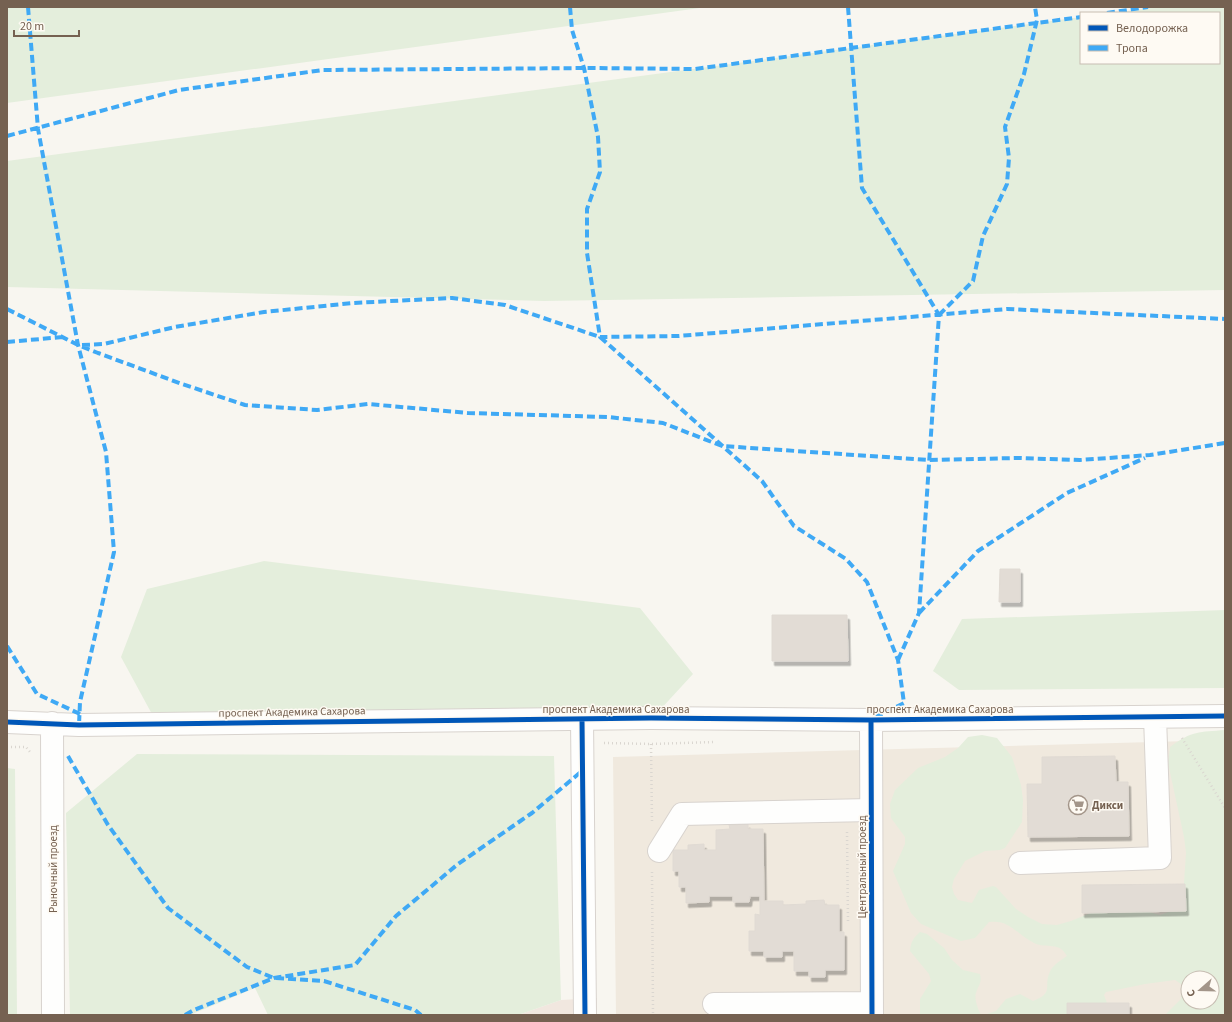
<svg xmlns="http://www.w3.org/2000/svg" width="1232" height="1022" viewBox="0 0 1232 1022" font-family="'Source Sans 3',sans-serif">
<style>
.residential{fill:#f0e9de;fill-rule:evenodd}
.commercial{fill:#f1e7df}
.green{fill:#e4eedc;fill-rule:evenodd}
.building{fill:#e2dcd5;stroke:#e0dad3;filter:url(#shadow)}
.lines{fill:none;stroke-linecap:round;stroke-linejoin:round}
.minor-casing{stroke:#d8d3ce;stroke-width:24}
.path{stroke:#dad6d0;stroke-width:2.5;stroke-dasharray:1 3;stroke-linecap:butt}
.minor{stroke:#fefefd;stroke-width:22}
.quiet{stroke:#3fa9f5;stroke-width:4;stroke-dasharray:8 4;stroke-linecap:butt}
.cycleway-casing{stroke:#fefaf3;stroke-width:8}
.cycleway{stroke:#0057b8;stroke-width:5}
.labels{text-anchor:middle;dominant-baseline:central;stroke-width:3;stroke-linejoin:round;paint-order:stroke}
.street-label{font-size:11px;fill:#756151;stroke:#fefaf3}
.poi-label{font-size:11px;font-weight:bold;fill:#756151;stroke:#fefaf3;text-anchor:start}
</style>
<defs>
<filter id="shadow"><feDropShadow dx="2.5" dy="4.5" stdDeviation="0" flood-color="#0004"/></filter>
</defs>
<rect width="100%" height="100%" fill="#f8f6f0"/>
<path class="residential" d="M1225 740V1015H616L613 757ZM1188 978H1212V1002H1188Z"/>
<path class="commercial" d="M597 998V1015H518L561 1000Z"/>
<path class="green" d="M7 7H707L7 103Z
M1158 7H1225V290L544 301 7 287V161L1081 17V63H1219V13H1113Z
M264 561 640 608 693 674 658 712 153 716 121 657 147 589Z
M1225 610V688L959 690 933 671 962 619Z
M1225 730V1015H1165L1181 999V984L1175 980 1145 984 1106 992 1104 995 1107 1003H1129V1015H984L996 1011 1006 999 1020 994 1033 1001C1054 993 1044 987 1049 974 1052 965 1060 961 1067 956 1059 941 1047 949 1034 943 1017 935 1010 919 989 922L975 938 961 941 921 924 911 913 893 871 905 844V837L891 818 890 804 895 790 918 768 945 757 958 748 968 737 982 735 997 738 1012 757 1021 785 1023 800 1022 822 1005 848 1000 850 985 851 965 861 954 879 952 887 954 894 958 900 972 903 979 890 993 886 996 887 1016 909 1028 917 1042 924 1057 925 1071 921 1098 910 1145 911 1160 915 1174 910 1183 898 1186 853 1184 837 1168 763 1170 747C1191 731 1200 732 1225 730ZM1188 978H1212V1002H1188Z
M137 754 554 756 561 1000 518 1015H268L255 988 190 1015H70L66 813Z
M7 768 15 769 17 1015H7Z
M920 932 927 934 944 948 952 960 963 970 980 974C982 983 979 984 976 993 974 999 978 1009 981 1015H920V999L931 981 929 974 910 951C911 942 913 938 920 932Z"/>
<path class="building" d="M1000 569H1020V602H999Z
M772 615H847L848 661H772Z
M1115 756 1116 782H1128L1129 836 1028 837 1027 784H1042V757Z
M748 824V829H763L764 901H783V905L806 904V901L824 900 825 905H839V932H844V970H825V977H809V971H794V951H782V957H764V951H749V931H755V914L760 915V896H750L749 902H733V896H709V902L686 903V887H679V871H673V850H688V845L704 844V850H716V830L730 829 729 825Z
M1185 884 1186 911 1082 913V885Z
M1067 1003H1129V1015H1067Z"/>
<g class="lines">
<g class="minor-casing">
<path id="minor" d="M582 719 585 1015
M871 720 872 1015
M7 722 79 725 651 718 871 720 1225 716
M52 723 53 1015
M659 851 682 814 871 810
M1020 863 1160 858 1155 717
M714 1004 872 1003"/>
</g>
<path class="path" d="M1182 738 1225 808
M604 743 651 744 713 742
M651 744 652 821
M7 747H26L30 752
M847 832 848 923
M652 872 653 1015"/>
<use href="#minor" class="minor"/>
<path class="quiet" d="M28 7 38 129 78 345 106 452 114 552 80 702 79 725
M570 7 572 30 584 68 598 137 600 172 587 209V253L600 337 678 336 1007 309 1225 319
M848 7 862 188 939 315 919 613 898 660
M1107 13 1148 7
M7 136 179 90 323 70 592 68 695 69 1081 17
M7 309 78 345 98 353 182 384 245 405 317 410 368 404 468 413 608 417 663 423 722 446 929 460 1018 458 1080 460 1150 455 1225 443
M939 315 973 281 983 236 1007 184 1009 158 1005 127 1024 74 1037 20 1035 7
M7 342 63 337
M82 345 104 344 175 327 264 312 353 303 452 298 505 305 600 337 762 481 794 526 846 559 867 582 898 660 904 703 874 718
M919 613 978 551 1067 493 1145 458
M7 646 37 694 80 714
M68 756 108 825 168 908 247 967 274 978 324 981 415 1010 421 1015
M185 1015 194 1010 274 978 355 965 396 916 458 864 532 813 582 771"/>
<g class="cycleway-casing">
<path id="cycleway" d="M582 719 585 1015
M871 720 872 1015
M7 722 79 725 651 718 871 720 1225 716"/>
</g>
<use href="#cycleway" class="cycleway"/>
</g>
<defs>
<g id="supermarket-ring" transform="scale(1)"><circle r="9.5" fill="#fefaf3" stroke="#a39589" stroke-width="1.5"/><path d="M-6-5.5h2.5l.6 2H6L4.5 2H-2.5L-4.4-4H-6ZM-1.5 3.2a1.3 1.3 0 1 0 .1 0ZM3 3.2a1.3 1.3 0 1 0 .1 0Z" fill="#a39589"/></g>
</defs>
<g fill-rule="evenodd">
<use href="#supermarket-ring" x="1078" y="805"/>
</g>
<g class="labels">
<g class="street-label">
<text x="616" y="709">проспект Академика Сахарова</text>
<text x="940" y="709">проспект Академика Сахарова</text>
<text transform="translate(292 712) rotate(-1)">проспект Академика Сахарова</text>
<text transform="translate(862 867) rotate(-90)">Центральный проезд</text>
<text transform="translate(53 869) rotate(-90)">Рыночный проезд</text>
</g>
<g class="poi-label">
<text x="1092" y="805">Дикси</text>
</g>
</g>
<rect width="1232" height="1022" fill="none" stroke="#756151" stroke-width="16"/>
<rect x="1080" y="12" width="140" height="52" fill="#fefaf3" stroke="#c7bdb2"/>
<rect x="1088" y="25" width="20" height="6" fill="#0057b8" stroke="#c7bdb2"/>
<text x="1116" y="32" font-size="12" fill="#756151">Велодорожка</text>
<rect x="1088" y="45" width="20" height="6" fill="#3fa9f5" stroke="#c7bdb2"/>
<text x="1116" y="52" font-size="12" fill="#756151">Тропа</text>
<g transform="translate(1200 990) rotate(250)"><circle r="19" fill="#fefaf3" stroke="#c7bdb2"/>
<path d="M0-3L7 15L0 10L-7 15Z" fill="#a39589"/>
<text y="-6" font-size="11" font-weight="bold" text-anchor="middle" fill="#756151">С</text>
</g>
<path d="M14 30v6h65v-6" fill="none" stroke="#756151" stroke-width="2"/>
<text x="20" y="30" font-size="12" fill="#756151" stroke="#fefaf3" stroke-width="3" paint-order="stroke">20 m</text>
</svg>
